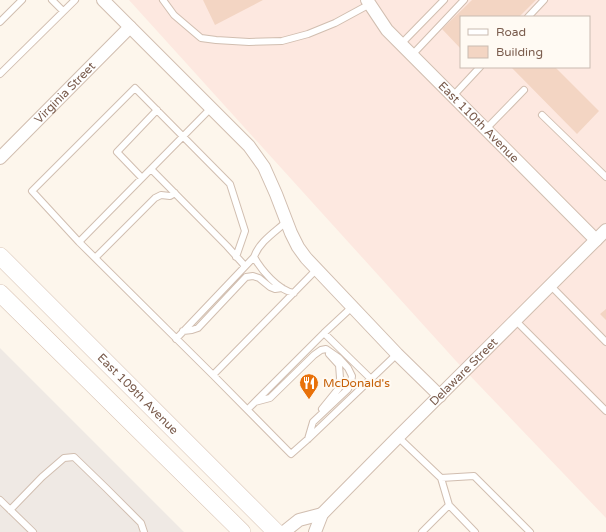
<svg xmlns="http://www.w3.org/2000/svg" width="606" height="532" viewBox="0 0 606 532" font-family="'Varela Round',sans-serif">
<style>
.commercial{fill:#fde8e0;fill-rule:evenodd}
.industrial{fill:#efe9e4}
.building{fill:#f3d5c3}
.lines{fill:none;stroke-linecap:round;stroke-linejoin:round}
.service-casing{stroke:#d1beb0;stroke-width:8}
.minor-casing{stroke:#d1beb0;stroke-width:14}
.secondary-casing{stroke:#d6c0b0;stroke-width:18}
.service{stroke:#fff;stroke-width:6}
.minor{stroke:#fff;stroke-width:12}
.secondary{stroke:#fff;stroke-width:17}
.labels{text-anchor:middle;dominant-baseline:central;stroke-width:4;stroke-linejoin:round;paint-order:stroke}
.street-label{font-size:12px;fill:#7a5c4d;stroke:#fffaf3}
.food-label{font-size:12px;fill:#c56008;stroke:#fffaf3;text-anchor:start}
</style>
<rect width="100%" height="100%" fill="#fdf6ec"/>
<path class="commercial" d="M129 0H606V518L456 361ZM461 17H589V67H461Z"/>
<path class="industrial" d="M0 348 184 532H0Z"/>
<path class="building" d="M203 0H263L215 25Z
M472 0H536L519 17H461V49L442 29Z
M511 67H555L599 111 577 134Z
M606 309V320L600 314Z"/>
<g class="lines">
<g class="service-casing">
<path id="service" d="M52 0 63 11
M163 0 174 15 201 38 216 40 249 42 282 41 308 34 335 23 370 4
M528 17 544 0
M0 22 22 0
M401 44 444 0
M412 55 464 0
M0 74 75 0
M453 96 480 67
M211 108 79 242 213 375 291 454 308 439 397 354
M542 115 606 177
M486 129 524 90
M151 169 227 246 245 266
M142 178 117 152 157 110
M79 242 32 191 135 88 230 184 245 231 236 257
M254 257C261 270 279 291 294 293
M95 258 155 198 161 195 170 196 175 193
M550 285 606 342
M515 320 606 411
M183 331 192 330 198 328 246 277 253 276 259 278 270 287 275 289 282 288
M324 333 371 379
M176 339 254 257C259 242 275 232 286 222
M213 375 316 270
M255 402 270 398 314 355 321 350 326 349 339 358 348 368 352 376 351 383 348 389 313 422 308 439
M248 409 324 333 352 307
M322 409 339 388 340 378 339 365 329 354
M398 437 441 478 449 505 422 532
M441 478 474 476 530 532
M0 500 33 532
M449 505 475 532
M10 510 42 477 64 458 74 457 106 488 141 523 144 532"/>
</g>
<g class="minor-casing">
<g id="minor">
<path d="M103 0 249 146 264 167 276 194 291 233 298 247 306 258 397 354 440 396"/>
<path id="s1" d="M367 0 387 30 596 240"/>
<path id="s2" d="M0 158 130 27"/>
<path d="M284 532 299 520 322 514"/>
<path id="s3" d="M315 532 322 514 398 437 606 230"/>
</g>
</g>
<g class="secondary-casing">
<g id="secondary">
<path id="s4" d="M0 256 276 532"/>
<path d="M0 293 242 532"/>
</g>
</g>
<use href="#service" class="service"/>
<use href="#minor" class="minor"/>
<use href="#secondary" class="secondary"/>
</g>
<defs>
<g id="restaurant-pin" transform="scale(1)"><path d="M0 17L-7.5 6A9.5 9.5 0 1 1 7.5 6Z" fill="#e8710a" stroke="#fffaf3"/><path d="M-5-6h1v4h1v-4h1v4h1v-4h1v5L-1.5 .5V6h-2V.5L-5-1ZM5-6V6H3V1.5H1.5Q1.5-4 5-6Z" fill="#fff"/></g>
</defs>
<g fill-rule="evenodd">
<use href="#restaurant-pin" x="309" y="383"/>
</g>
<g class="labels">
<g class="street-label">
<text stroke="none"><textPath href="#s2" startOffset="92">Virginia Street</textPath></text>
<text stroke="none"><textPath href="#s1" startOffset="166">East 110th Avenue</textPath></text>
<text stroke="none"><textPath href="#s3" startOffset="220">Delaware Street</textPath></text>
<text stroke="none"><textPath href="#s4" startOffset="195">East 109th Avenue</textPath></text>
</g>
<g class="food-label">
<text x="323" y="383">McDonald's</text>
</g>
</g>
<rect x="460" y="16" width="130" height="52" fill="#fffaf3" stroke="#cabbb1"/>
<rect x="468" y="29" width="20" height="6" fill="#ffffff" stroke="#cabbb1"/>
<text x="496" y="36" font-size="12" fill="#7a5c4d">Road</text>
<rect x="468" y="46" width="20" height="12" fill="#f3d5c3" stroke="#cabbb1"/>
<text x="496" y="56" font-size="12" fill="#7a5c4d">Building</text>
</svg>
